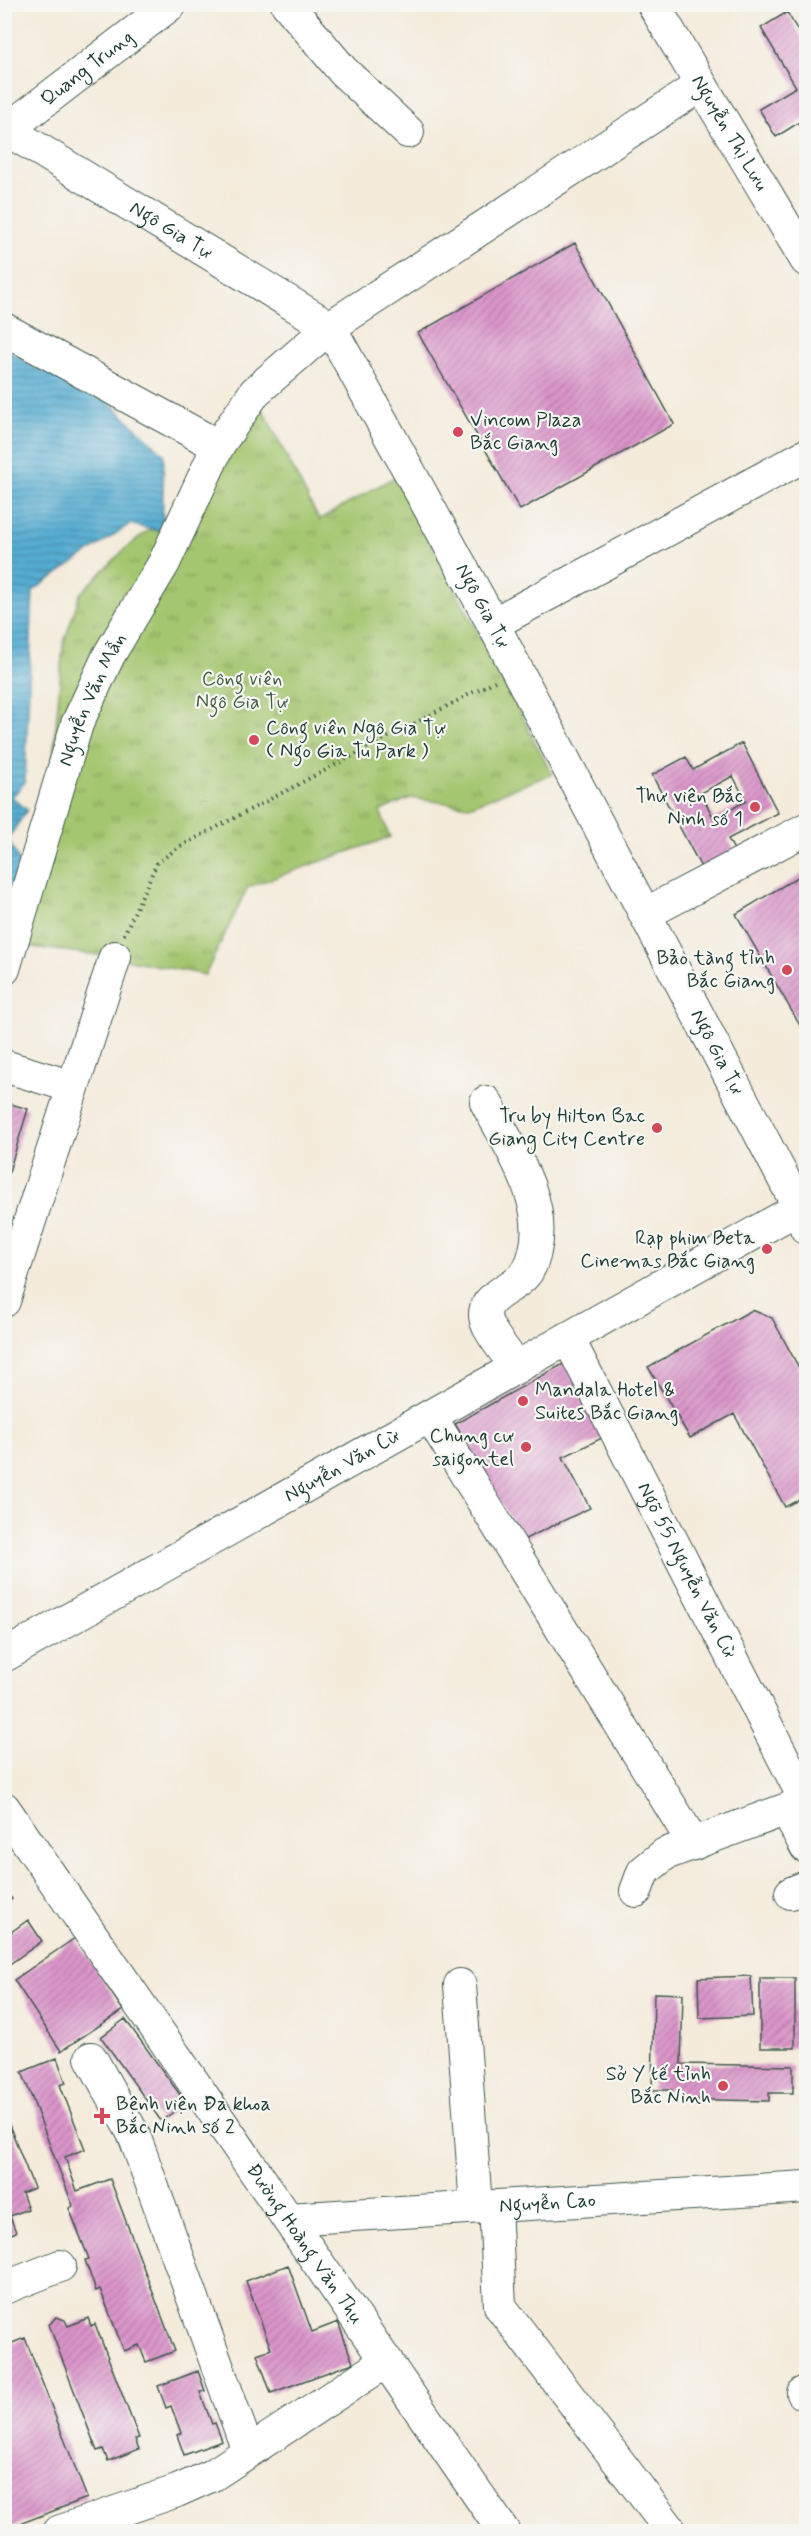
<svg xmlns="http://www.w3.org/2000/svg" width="811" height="2536" viewBox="0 0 811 2536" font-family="Mynerve,sans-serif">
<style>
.grass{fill:url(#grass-tufts);stroke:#628252;stroke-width:1.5}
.water{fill:url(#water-rules);stroke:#3a7482;stroke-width:1.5}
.building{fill:url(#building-hatch);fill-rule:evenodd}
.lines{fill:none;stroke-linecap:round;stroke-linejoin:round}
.minor-casing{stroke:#3f574d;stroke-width:34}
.path{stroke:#3f574d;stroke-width:4;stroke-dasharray:1.5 4.5;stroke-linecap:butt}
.minor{stroke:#fff;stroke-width:32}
.poi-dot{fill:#d1495b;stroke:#f6f6f2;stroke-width:2}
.labels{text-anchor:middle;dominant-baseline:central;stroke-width:4.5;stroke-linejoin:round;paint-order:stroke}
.street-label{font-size:20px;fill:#1f3d34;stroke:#f6f6f2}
.poi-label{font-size:20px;fill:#1f3d34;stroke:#f6f6f2;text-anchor:end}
.park-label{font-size:20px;fill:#405f43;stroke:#f6f6f2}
</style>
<defs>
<pattern id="grass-tufts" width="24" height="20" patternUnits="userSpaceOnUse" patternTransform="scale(1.5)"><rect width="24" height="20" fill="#a5c66f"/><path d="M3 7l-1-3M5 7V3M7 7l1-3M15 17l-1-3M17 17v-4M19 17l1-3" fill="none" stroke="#86a25c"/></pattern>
<pattern id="water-rules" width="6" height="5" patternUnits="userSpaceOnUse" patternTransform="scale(1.5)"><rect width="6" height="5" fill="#54acd1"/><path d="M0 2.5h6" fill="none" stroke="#458daa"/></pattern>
<pattern id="building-hatch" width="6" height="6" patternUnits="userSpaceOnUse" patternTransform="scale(1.5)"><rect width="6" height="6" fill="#db95ca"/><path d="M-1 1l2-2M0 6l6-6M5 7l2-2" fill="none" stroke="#b17ba5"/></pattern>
</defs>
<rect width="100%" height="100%" fill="#f6f6f2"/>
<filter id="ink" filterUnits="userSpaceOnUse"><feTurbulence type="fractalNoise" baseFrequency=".0167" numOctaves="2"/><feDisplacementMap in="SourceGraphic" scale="12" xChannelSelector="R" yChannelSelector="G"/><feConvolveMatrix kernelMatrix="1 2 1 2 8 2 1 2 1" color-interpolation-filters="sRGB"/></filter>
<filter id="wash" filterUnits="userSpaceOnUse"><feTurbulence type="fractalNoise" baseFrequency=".008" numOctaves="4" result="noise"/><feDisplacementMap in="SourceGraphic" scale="24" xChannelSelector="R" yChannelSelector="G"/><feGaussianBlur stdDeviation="1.35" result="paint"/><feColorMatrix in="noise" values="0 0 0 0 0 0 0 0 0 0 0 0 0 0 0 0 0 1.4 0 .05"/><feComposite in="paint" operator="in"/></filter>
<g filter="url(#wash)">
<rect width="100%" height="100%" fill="#f4ebdb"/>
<path class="grass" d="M257 398 319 520 396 476 552 774 469 806 410 798 380 811 390 837 248 887 205 975 115 957 14 945 50 795 63 646 80 594 126 548 187 500Z"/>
<path class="water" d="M4 345 35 368 77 372 164 454 162 532 130 524 33 591 25 782 12 797 27 810 8 839 25 873 5 907Z"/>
<g id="blocks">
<path class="building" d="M787 12 806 45V118L776 137 759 109 796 87 761 28Z
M575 243 674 424 520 510 418 333Z
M742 743 778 813 728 839 736 853 703 871 652 775 686 757 693 770ZM733 776 746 801 714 819 701 793Z
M806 872V1026L802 1029 736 914Z
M4 1102 28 1109 5 1185H4Z
M752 1310 772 1318 806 1381V1496L785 1507 734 1414 690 1438 648 1367Z
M565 1363 604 1437 563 1457 590 1508 523 1540 455 1424Z
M4 1889 12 1899 4 1905Z
M28 1920 42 1941 4 1968V1923L11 1932Z
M75 1938 123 2010 61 2051 14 1980Z
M751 1976 753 2016 699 2018 698 1978Z
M760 1978H795V2048H760Z
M654 1993 683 1994 681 2064 793 2066V2093H769V2101L672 2099V2090H652Z
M125 2019 186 2103 161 2121 101 2037Z
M57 2058 66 2083 60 2085 85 2149 65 2157 77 2191 110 2179 175 2351 146 2362 139 2345 124 2351 100 2289 96 2291 85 2260 89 2259 69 2208 73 2206 22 2072Z
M8 2122 34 2188 22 2193 28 2209 10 2216 16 2232 4 2237V2124Z
M288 2265 312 2332 338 2322 353 2363 271 2393 257 2354 271 2349 246 2281Z
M56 2317 65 2320 68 2326 88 2318 91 2326 95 2324 139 2438 135 2439 139 2449 108 2461 103 2449 97 2451 49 2325Z
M25 2338 87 2498 4 2530V2346Z
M198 2371 205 2391 200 2392 212 2424 215 2423 222 2441 184 2455 177 2435 181 2433 171 2406 166 2408 158 2386Z"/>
</g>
</g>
<g filter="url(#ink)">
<use href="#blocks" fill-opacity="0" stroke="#3f574d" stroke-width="1.5"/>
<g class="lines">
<g class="minor-casing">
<g id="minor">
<path d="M287 4 343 71 408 132"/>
<path id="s1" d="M653 4 806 260"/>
<path id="s2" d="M4 128 330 327 493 624 799 1208 806 1228"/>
<path id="s3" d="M4 132 171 4"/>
<path d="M4 329 218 446"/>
<path d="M493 624 806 455"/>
<path d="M645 914 806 829"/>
<path id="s4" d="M4 969 77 724 109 655 164 563 218 446 255 392 330 327 701 85"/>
<path d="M4 1066 73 1087"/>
<path d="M486 1102C508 1145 548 1200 535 1251 534 1257 530 1267 527 1272 514 1291 474 1296 488 1326 495 1340 507 1354 517 1367"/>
<path d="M4 1301 115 957"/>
<path id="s5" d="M568 1338 806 1802"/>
<path d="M430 1416 694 1844"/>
<path id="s6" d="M4 1656 806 1204"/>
<path id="s7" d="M4 1808 504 2532"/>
<path d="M786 1810 806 1847"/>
<path d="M636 1891 643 1872 665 1854 806 1802"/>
<path d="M791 1893 806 1887"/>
<path d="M460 1985 476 2207"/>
<path d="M91 2058 134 2135 248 2451"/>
<path d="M495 2206 500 2306 672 2532"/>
<path id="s8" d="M288 2219 806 2187"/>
<path d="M4 2288 60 2266"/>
<path d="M803 2393 806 2394"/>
<path d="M58 2532 177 2491 213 2475 387 2361"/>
</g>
</g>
<path class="path" d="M124 935 157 863 179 847 495 681"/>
<use href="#minor" class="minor"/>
</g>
</g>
<g class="poi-dot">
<circle cx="458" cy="432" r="6"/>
<circle cx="254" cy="740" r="6"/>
<circle cx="755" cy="807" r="6"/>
<circle cx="787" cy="970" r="6"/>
<circle cx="657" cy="1128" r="6"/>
<circle cx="767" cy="1249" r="6"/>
<circle cx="523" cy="1401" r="6"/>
<circle cx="526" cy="1447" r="6"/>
<circle cx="723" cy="2086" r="6"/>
<path d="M99 2107h6v6h6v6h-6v6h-6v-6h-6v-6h6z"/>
</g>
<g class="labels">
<g class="street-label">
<text stroke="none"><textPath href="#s3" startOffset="105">Quang Trung</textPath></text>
<text stroke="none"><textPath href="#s1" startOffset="150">Nguyễn Thị Lưu</textPath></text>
<text stroke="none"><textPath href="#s2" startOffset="196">Ngô Gia Tự</textPath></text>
<text stroke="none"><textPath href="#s2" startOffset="700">Ngô Gia Tự</textPath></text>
<text stroke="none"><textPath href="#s4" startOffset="284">Nguyễn Văn Mẫn</textPath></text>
<text stroke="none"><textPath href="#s2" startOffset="1204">Ngô Gia Tự</textPath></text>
<text stroke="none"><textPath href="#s6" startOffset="388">Nguyễn Văn Cừ</textPath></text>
<text stroke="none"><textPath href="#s5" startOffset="261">Ngõ 55 Nguyễn Văn Cừ</textPath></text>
<text stroke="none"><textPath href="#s8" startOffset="260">Nguyễn Cao</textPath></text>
<text stroke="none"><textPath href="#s7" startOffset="530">Đường Hoàng Văn Thụ</textPath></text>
</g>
<g class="poi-label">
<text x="470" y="420" text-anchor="start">Vincom Plaza<tspan x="470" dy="23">Bắc Giang</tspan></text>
<text x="266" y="728" text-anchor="start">Công viên Ngô Gia Tự<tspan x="266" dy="23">( Ngo Gia Tu Park )</tspan></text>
<text x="743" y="796">Thư viện Bắc<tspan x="743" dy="23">Ninh số 1</tspan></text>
<text x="775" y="958">Bảo tàng tỉnh<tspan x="775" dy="23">Bắc Giang</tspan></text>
<text x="645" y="1116">Tru by Hilton Bac<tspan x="645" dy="23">Giang City Centre</tspan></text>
<text x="755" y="1238">Rạp phim Beta<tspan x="755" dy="23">Cinemas Bắc Giang</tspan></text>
<text x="535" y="1390" text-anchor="start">Mandala Hotel &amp;<tspan x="535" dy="23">Suites Bắc Giang</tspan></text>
<text x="514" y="1436">Chung cư<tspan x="514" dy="23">saigontel</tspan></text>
<text x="711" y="2074">Sở Y tế tỉnh<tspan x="711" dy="23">Bắc Ninh</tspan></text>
<text x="116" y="2104" text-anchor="start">Bệnh viện Đa khoa<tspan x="116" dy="23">Bắc Ninh số 2</tspan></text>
</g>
<g class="park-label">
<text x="242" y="679">Công viên<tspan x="242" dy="23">Ngô Gia Tự</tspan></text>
</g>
</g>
<rect width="811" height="2536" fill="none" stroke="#f6f6f2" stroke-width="24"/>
</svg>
